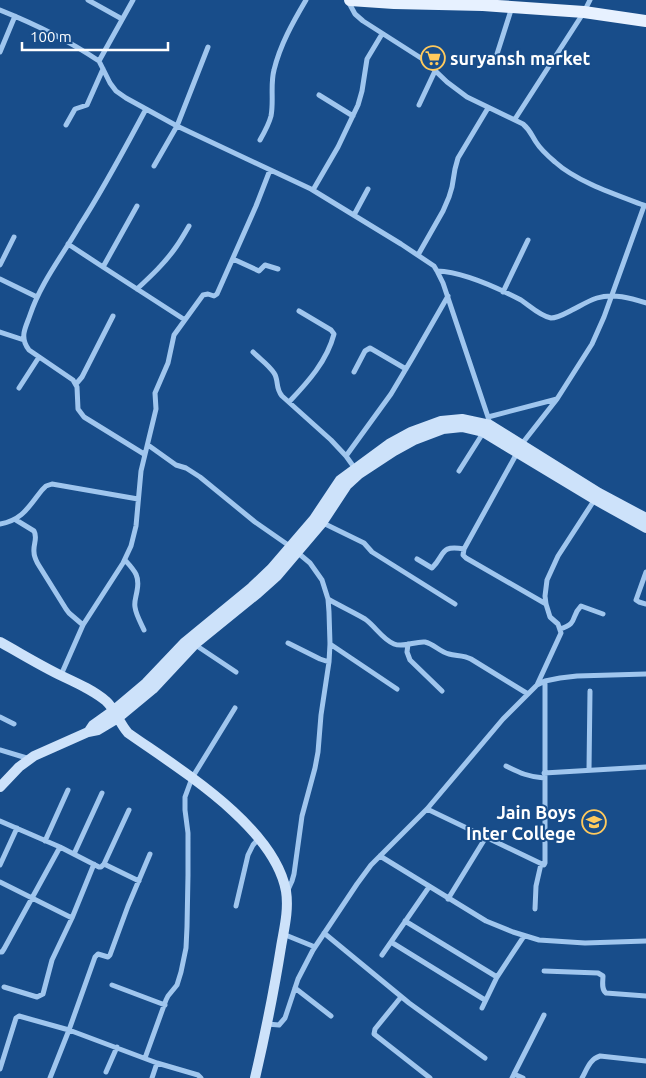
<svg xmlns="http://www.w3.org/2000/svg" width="646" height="1078" viewBox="0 0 646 1078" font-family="Ubuntu,sans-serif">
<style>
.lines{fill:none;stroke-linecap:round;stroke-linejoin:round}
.street{stroke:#a0c6ee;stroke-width:5}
.secondary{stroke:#cde2fa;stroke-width:10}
.primary{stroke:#e7f1ff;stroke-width:12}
.labels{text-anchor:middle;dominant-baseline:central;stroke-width:4;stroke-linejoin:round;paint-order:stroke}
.poi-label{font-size:18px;font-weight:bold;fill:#fff;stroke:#184d8a;text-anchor:start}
</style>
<rect width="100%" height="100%" fill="#184d8a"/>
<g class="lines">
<path class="street" d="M88 0 122 19
M133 0 99 61 110 83 116 91 126 98 177 126 311 189 401 244 434 266 437 271 443 283 488 417 490 425
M348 1 355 14 363 21 424 60 447 82 467 97 523 124C530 130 531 134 536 142 541 150 548 156 555 162 577 182 617 195 646 206
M0 10C35 24 68 40 99 61
M0 52 15 16
M497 54 512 7
M319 95 353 116
M419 105 435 71
M515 119 584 12 590 0
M66 125 75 109 87 105 103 69
M260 140C264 133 269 124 271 116 274 101 270 85 274 70 280 45 293 22 306 0
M154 166 177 126 208 47
M313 190 338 147 358 105 362 91 367 59 382 34
M354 215 368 189
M68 244 103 267 185 320
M418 255 443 211 449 197 452 187 455 169 458 158 488 108
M233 259 259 271 265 265 278 269
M0 265 14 237
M103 267 137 206
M437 271C463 272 498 288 521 300 530 306 540 316 551 318 558 318 566 313 572 310 580 306 588 301 597 298 613 293 631 298 646 303
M0 279 37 297
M137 289C151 276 165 263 176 247 181 240 185 233 189 226
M503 292 528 240
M0 332 24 340
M253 352C260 359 269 365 274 373 279 380 275 388 282 396L331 440 346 456
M354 372 365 351 370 348 406 369
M76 384 82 377 113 316
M19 388 39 357
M289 402C308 382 327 361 334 334L331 330 299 311
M488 417 557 399
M148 445 176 465 186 468 200 477 255 522 291 547 310 563 322 580 328 599 329 612 330 644 329 662 321 715 318 752 315 768 302 816 294 874 292 881 287 892
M521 445 557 399 592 344 604 317 644 206
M517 453 464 549 463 555 466 558 546 604
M144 454 84 417 78 409 77 387 73 380 29 350C25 345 23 340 24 333 25 327 28 321 30 315 41 282 63 255 80 225 104 188 125 148 146 109
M356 470 346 456 391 394 413 357 448 296
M459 471 483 433
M16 520 34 531C38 538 33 544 34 552 34 557 36 560 38 564L66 609 69 613 83 625
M321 522 364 543 372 552 455 604
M0 524C23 520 29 506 42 490L46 486 52 484 138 499
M417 559 432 568C446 554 439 545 464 549
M125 560C135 571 140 576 137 591 136 597 134 602 135 607 136 615 141 623 144 630
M646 572 636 600 639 602 646 604
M328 599C340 606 353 612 365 619 376 627 382 639 394 644 404 648 415 641 425 642 434 644 440 652 449 654 456 656 464 655 471 659L528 694
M560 629C579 623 570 617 581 606L603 614
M288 643 320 659 329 662
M194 644 236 672
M330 644 397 689
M408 644 407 652 410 660 442 691
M61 675 83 625 123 563 131 546 136 526 141 471 156 409 155 393 168 363 174 335 203 295 208 294 214 296 217 294 256 206 270 170
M537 685 561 633 558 624 550 617 546 604 545 596 547 580 558 556 595 499
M0 717 14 724
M0 750 30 759
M506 766C520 773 529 777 544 778
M589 770 590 691
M544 773 646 767
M427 809 544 865 545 863V681
M0 821 60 847 99 867H101L104 864 139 881
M45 841 68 790
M74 854 102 793
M380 856 486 921 513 932 539 940 585 943 646 941
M104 864 129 810
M0 865 17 828
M0 882 72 918
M448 899 486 837
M236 906 248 855 253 845 259 838
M535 909 536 886 541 864
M405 921 497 977
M324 933 409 1003 485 1058
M283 934 315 947
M391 942 485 1000
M0 952H2L4 949 60 847
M382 955 429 887
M544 971 598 973 603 976C603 981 601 989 606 993L646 996
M112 985 165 1005
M4 987 37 997 43 994 52 960 72 918 94 864
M295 988 331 1016
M401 997 375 1029 374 1034 430 1078
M482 1008 497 977 524 936
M267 1024 279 1025 285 1018 298 979 313 950 357 884 371 865 427 809 503 719 537 685 545 681 560 678 577 676 646 674
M145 1058 166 1000 168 996 177 985 181 972 186 948 187 927 188 875V833L185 810V797L192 778 235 708
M0 1069 16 1018 19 1016 69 1030 157 1063 198 1075 201 1078
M106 1072 117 1047
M514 1074 544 1015
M50 1078 69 1030 95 957 98 954 108 957 110 955 128 906 150 854
M152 1078 157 1063
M512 1078 514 1074 523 1078
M582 1078C587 1069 590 1059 600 1056L646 1061"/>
<path class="secondary" d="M0 642C20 653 41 666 62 676 77 683 93 690 106 701 116 710 119 723 128 733 179 769 274 826 286 891 289 910 284 929 281 947 274 991 265 1035 255 1078
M89 731 93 725 114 710 146 683 185 642 252 587 271 569 314 519 340 480 389 444 411 432 441 421 462 419 490 425 599 493 646 518
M0 787 19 767 34 756 88 732 98 730 118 718 153 689 195 644 258 593 277 576 322 523 347 485 359 474 394 451 414 440 443 429 462 427 483 432 594 499 646 528"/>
<path class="primary" d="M350 0 394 3 483 5 584 12 646 21"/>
</g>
<defs>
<g id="supermarket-ring" transform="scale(1.25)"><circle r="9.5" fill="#184d8a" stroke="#ffca5d" stroke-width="1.5"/><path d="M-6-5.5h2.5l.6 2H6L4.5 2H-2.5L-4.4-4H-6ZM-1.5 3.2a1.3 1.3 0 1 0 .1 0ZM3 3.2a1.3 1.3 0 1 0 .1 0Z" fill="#ffca5d"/></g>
<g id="school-ring" transform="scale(1.25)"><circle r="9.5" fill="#184d8a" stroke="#ffca5d" stroke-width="1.5"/><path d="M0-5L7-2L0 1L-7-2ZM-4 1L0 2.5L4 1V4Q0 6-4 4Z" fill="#ffca5d"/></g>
</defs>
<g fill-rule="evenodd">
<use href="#supermarket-ring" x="433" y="58"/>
<use href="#school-ring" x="594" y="822"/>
</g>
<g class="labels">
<g class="poi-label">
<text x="450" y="58">suryansh market</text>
<text x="576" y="812" text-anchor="end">Jain Boys<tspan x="576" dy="21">Inter College</tspan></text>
</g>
</g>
<path d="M22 42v8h146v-8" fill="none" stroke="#ffffff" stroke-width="2.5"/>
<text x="30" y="42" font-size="15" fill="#ffffff" stroke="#184d8a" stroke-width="4" paint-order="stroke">100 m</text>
</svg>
